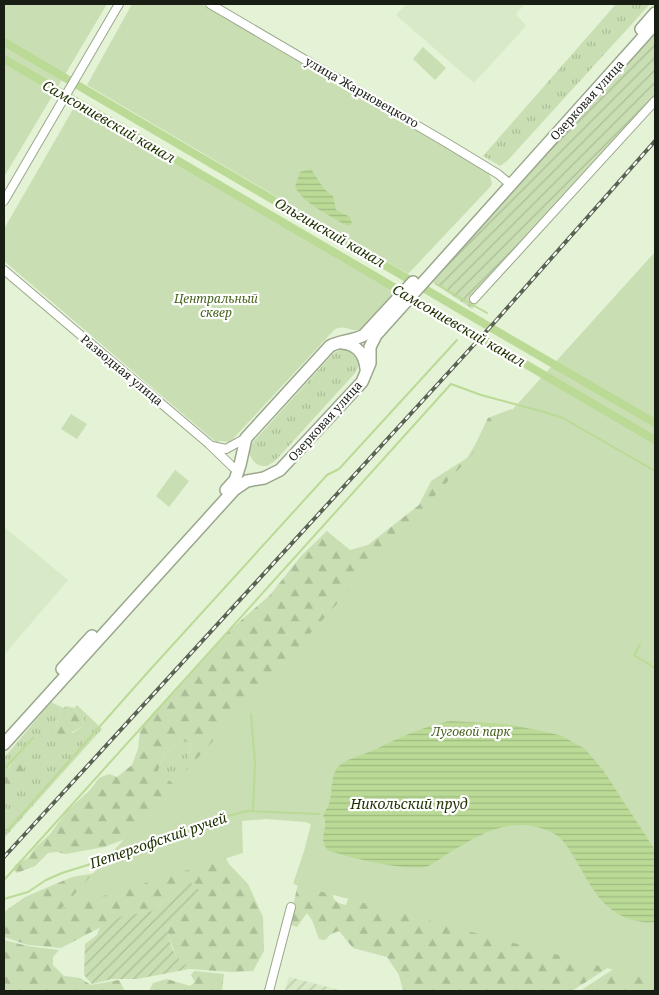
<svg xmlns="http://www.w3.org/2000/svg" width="659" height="995" viewBox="0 0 659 995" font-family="'Noto Serif',serif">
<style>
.built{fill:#d7e9c6}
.industrial{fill:url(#industrial-furrows)}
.grass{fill:url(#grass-tufts)}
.forest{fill:url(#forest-firs)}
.park{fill:#c9deb2}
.garden{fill:url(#garden-furrows)}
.water{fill:url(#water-rules)}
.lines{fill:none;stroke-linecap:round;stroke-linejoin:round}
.stream{stroke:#bada96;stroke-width:2}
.canal{stroke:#bada96;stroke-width:8}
.street-casing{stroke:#9aa78c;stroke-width:10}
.secondary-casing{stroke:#9aa78c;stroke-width:14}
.street{stroke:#fff;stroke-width:8}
.secondary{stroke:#fff;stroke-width:11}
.rail-casing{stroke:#5a6252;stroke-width:4}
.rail{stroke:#fff;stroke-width:2;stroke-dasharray:5.5;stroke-linecap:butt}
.labels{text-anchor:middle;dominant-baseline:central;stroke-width:4.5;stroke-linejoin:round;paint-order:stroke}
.street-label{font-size:12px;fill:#191e14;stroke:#fff}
.park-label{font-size:12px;font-style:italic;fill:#46621d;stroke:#fff}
.water-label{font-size:14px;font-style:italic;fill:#1f3200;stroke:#fff}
</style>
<defs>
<pattern id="industrial-furrows" width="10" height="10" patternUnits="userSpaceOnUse" patternTransform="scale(1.25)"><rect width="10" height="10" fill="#d7e9c6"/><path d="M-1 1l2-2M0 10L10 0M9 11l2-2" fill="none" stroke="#b8c7a9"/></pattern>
<pattern id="grass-tufts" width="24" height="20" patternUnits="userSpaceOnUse" patternTransform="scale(1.25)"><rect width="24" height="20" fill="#c9deb2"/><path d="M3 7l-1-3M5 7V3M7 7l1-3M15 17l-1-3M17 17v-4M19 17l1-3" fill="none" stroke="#acbe98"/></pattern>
<pattern id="forest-firs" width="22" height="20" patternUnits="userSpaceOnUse" patternTransform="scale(1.25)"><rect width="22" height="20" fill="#c9deb2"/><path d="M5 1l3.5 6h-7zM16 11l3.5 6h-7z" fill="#acbe98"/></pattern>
<pattern id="garden-furrows" width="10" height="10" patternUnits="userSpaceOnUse" patternTransform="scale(1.25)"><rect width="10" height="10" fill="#c9deb2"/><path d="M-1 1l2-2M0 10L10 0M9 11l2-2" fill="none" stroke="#acbe98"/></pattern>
<pattern id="water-rules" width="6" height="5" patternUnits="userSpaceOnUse" patternTransform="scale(1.25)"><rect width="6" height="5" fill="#bada96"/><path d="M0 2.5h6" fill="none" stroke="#9fbb80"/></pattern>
</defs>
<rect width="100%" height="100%" fill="#e4f2d5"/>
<path class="built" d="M406 4H525L516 14 526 26 474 83 396 15Z
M4 527 68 580 4 655Z"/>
<path class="industrial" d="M289 977 343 991H285Z"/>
<path class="grass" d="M616 4H650L507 161 500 166 483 156Z
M342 349 353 351 360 361 356 372 275 461 267 466C257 467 252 461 249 452L253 442 334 353Z
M51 702 63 708 60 711 55 732 73 733 83 726 84 720 74 708 77 705 102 729 4 838V797L11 762 7 772 4 774V758Z
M183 741 191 744 189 755 195 816 158 771 164 754Z"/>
<path class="forest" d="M511 409 533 422 186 773 191 744 183 741 164 754 158 771 178 788 128 838 104 847 66 854 56 852 48 853 35 866 17 873 14 870 15 865 28 858 35 848 50 834 67 811 90 790 99 778 109 774 117 777 132 765 138 749 140 732 152 714 230 630 270 595 301 556 327 531 350 550 368 545 419 505 431 481 467 458 475 445 488 418Z
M66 706 74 708 84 720 83 726 64 737 55 732 60 711Z
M16 759 24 770 22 780 5 794 4 797V774C10 770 10 763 16 759Z
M219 845 229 864 248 884 263 917 264 951 253 971 232 972 189 969 177 958 169 938 167 927 199 892 180 889 152 911 122 916 61 948 28 945 4 937V912L25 897 72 877 108 871Z
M300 875 334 885 333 898 338 903 346 905 350 894 609 967 572 991H403L399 975 387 957 353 948 339 931 331 934 325 940 319 939 312 920 307 913 297 927 289 924Z
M655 936V991H580L618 966Z
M4 940 28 946 59 950 53 957V965L64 976 80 978 91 985 119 980 125 991H4Z
M194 971 224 974 222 991H149L153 983 167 979 190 986 195 982 191 975Z"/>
<path class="park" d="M4 4H107L4 177Z
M132 4H201L489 173 492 183 491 186 408 274 87 85Z
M423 47 446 68 435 80 413 59Z
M76 104 396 290 361 329C351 333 344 323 334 330L230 442 219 441 217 443 4 261V229Z
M655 252V981L293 884 304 851 311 824 305 822 266 819 242 821 243 853 61 909Z
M71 414 87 424 77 439 61 429Z
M175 470 189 481 169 507 156 496Z"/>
<path class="garden" d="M655 30V105L472 309 431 281Z
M187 879 200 891 167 927C170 948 174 956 189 969L137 979H112L92 984 84 975 85 944 97 935 100 927 122 916 152 911 180 889Z"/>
<path class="water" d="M311 169 324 189 333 196 336 210 350 217 352 224 347 226C330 215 305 205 295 187L300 172Z
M450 721 506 724 542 731 562 736 585 749 603 770 655 850V922C648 923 640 922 633 920 602 912 590 884 575 859 569 849 563 838 553 833 513 813 480 834 447 854 441 858 434 863 428 866 412 873 345 857 328 850 320 841 324 836 325 826 325 823 325 821 325 818L323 817C324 812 327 809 329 804 333 793 330 775 339 766 348 758 363 755 374 750 399 738 424 726 450 721Z"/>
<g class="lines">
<path class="stream" d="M436 284 487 313
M640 645 634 655 655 668
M251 714 255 763 253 811
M4 769 33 738
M4 833 8 830 148 672 327 475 339 469 457 340
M4 880 451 384 481 395 544 412 563 418 655 471
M4 899 28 892 46 880 62 873 142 848 214 822 228 816 247 811 320 814"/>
<path class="canal" d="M4 42 500 333 655 423
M4 59 655 440"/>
<g class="street-casing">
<path id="street" d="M210 4 447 143 498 174 511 185
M4 201 119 4
M4 270 209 444 238 472
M474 299 655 101
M212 446 226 449 246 438
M269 991 291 907"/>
</g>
<g class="secondary-casing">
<path id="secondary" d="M641 29 655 13
M342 343C357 344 365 355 366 369
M226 490 235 480 240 465 246 438 330 346C341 340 354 341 364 335L413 282
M62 669 92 636
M4 744 234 490 247 481 264 478 280 470 362 382 370 363V347L376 335 655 24"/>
</g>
<use href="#street" class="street"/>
<use href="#secondary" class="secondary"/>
<g class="rail-casing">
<path id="rail" d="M4 857 493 324 655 141"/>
</g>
<use href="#rail" class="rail"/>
</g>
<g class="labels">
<g class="street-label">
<text transform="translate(362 92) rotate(30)">улица Жарновецкого</text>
<text transform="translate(587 100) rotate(-48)">Озерковая улица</text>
<text transform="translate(122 370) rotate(40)">Разводная улица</text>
<text transform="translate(325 421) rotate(-48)">Озерковая улица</text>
</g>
<g class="park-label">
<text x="216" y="298">Центральный<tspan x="216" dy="14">сквер</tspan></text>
<text x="471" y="731">Луговой парк</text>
</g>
<g class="water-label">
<text transform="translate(109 121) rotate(30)">Самсониевский канал</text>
<text transform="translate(330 232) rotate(30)">Ольгинский канал</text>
<text transform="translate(459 325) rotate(30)">Самсониевский канал</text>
<text x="409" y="803">Никольский пруд</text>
<text transform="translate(158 840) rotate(-19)">Петергофский ручей</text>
</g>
</g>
<rect width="659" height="995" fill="none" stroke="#191e14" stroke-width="10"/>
</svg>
